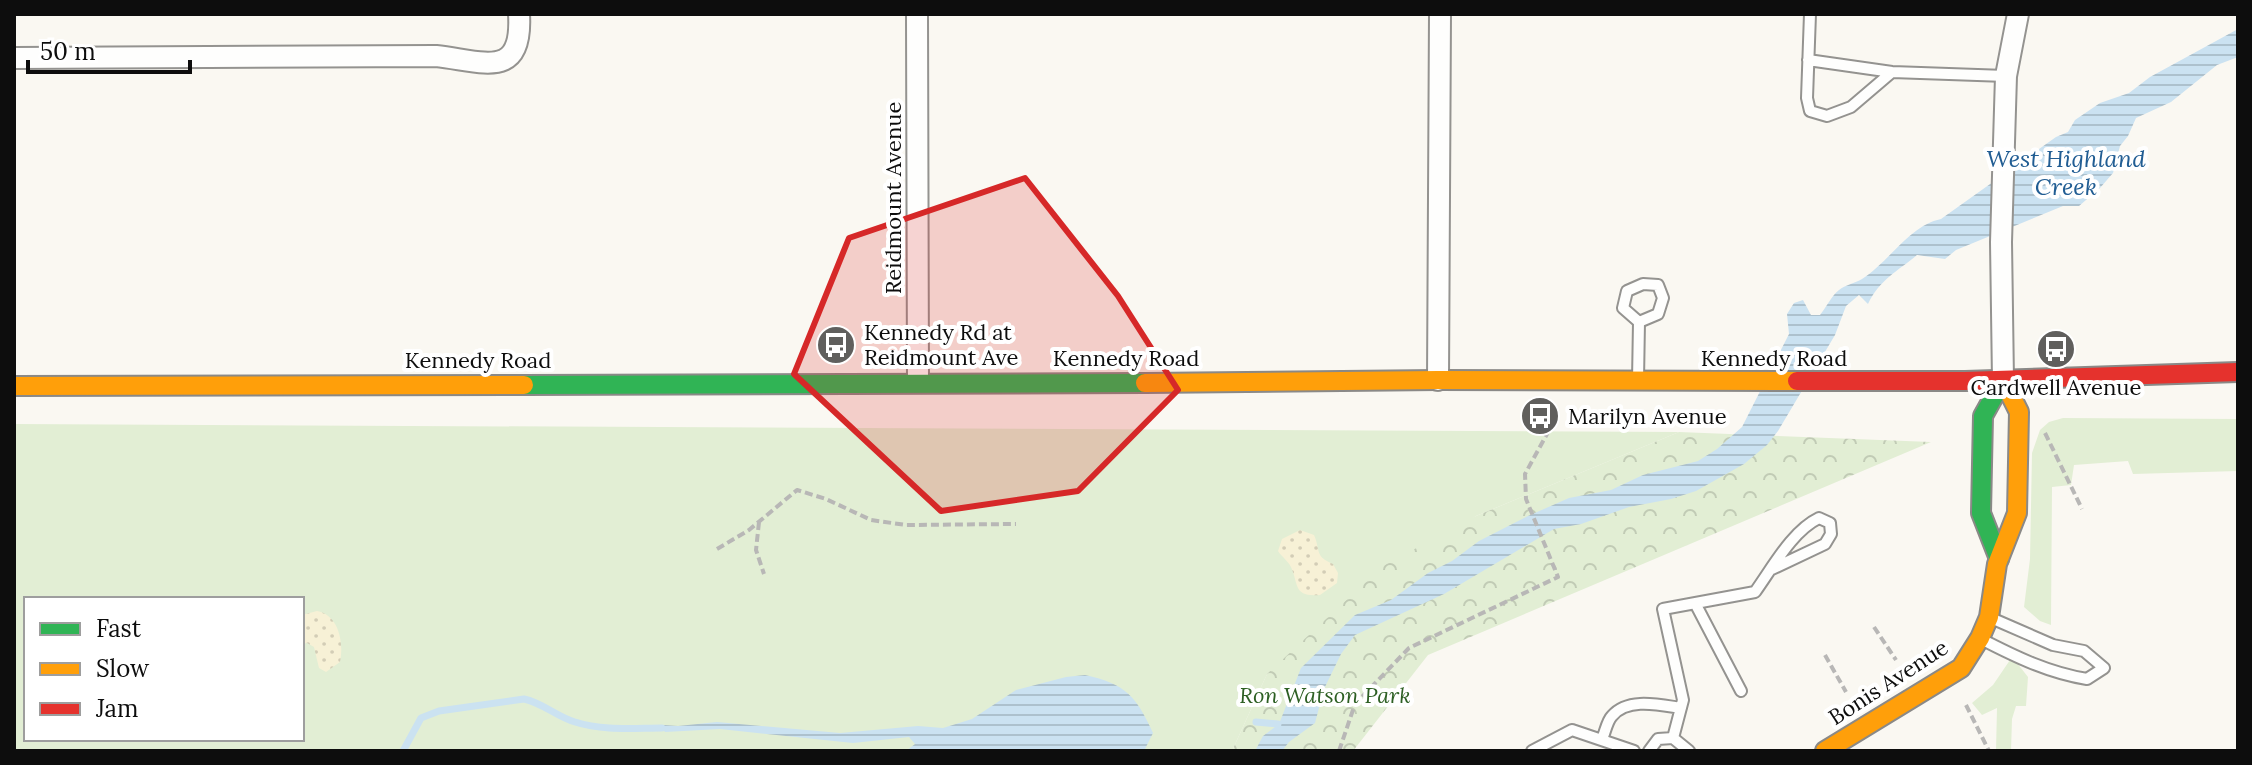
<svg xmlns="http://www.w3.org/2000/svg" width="2252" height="765" viewBox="0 0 2252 765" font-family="Lora,serif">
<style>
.grass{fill:#e2eed4;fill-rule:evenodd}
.sand{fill:url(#sand-dots)}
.park{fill:url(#park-crowns)}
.water{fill:url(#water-rules)}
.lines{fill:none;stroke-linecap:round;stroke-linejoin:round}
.stream{stroke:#cbe2f1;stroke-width:7}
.lane-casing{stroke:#949390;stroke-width:14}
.street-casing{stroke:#949390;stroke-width:24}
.fast-casing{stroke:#8a8987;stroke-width:22}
.slow-casing{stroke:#8a8987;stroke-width:22}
.jam-casing{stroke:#8a8987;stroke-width:22}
.path{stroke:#b8b7b6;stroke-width:4;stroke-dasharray:8 4;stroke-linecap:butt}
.lane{stroke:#fefefd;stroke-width:10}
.street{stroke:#fefefd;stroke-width:20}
.fast{stroke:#30b455;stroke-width:18}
.slow{stroke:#ff9f0a;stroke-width:18}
.jam{stroke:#e5322d;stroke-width:18}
.marked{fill:#d62828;fill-opacity:0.2;stroke:#d62828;stroke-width:6;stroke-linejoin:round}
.labels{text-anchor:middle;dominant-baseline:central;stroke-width:8;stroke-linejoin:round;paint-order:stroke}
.street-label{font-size:22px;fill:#0d0d0d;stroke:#fff}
.poi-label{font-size:22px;fill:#0d0d0d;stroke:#fff;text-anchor:start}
.park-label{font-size:22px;font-style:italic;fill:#2d5f23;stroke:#fff}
.water-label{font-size:24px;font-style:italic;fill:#215d93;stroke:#fff}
</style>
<defs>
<pattern id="sand-dots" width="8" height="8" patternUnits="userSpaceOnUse" patternTransform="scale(2)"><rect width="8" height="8" fill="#f7f1d6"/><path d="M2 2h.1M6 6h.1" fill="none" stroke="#d3cdb6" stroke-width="1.8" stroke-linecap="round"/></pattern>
<pattern id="park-crowns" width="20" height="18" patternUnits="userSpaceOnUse" patternTransform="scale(2)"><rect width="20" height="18" fill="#e2eed4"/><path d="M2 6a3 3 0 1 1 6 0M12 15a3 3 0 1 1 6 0" fill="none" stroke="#c1cbb5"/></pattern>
<pattern id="water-rules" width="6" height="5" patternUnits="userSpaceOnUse" patternTransform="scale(2)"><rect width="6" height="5" fill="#cbe2f1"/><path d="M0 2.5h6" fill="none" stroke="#adc1cd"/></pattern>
</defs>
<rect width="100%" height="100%" fill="#faf8f2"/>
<path class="grass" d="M2063 418 2238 419V471L2133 474 2128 461 2074 465 2071 485 2052 487 2051 625 2040 621 2024 607 2030 559 2032 453 2040 430 2049 422Z
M14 424 1679 432 1476 516 1267 674 1232 751H14ZM26 599H302V739H26Z
M2010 660 2017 663 2028 677 2026 706H2016L2012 719 2011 751H1996L1997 708 1982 715 1972 703 1993 685Z"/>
<path class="sand" d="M1300 530 1314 535C1321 551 1314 556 1333 564L1338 573 1337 583 1320 595C1293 597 1299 585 1291 567 1288 561 1282 557 1278 551L1282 539Z
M317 611C339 615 344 643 340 662L326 672 319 668 314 647 307 643 302 644V615Z"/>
<path class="park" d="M1679 432 1931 442 1428 655 1353 751H1232L1267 674 1383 566 1476 516Z"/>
<path class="water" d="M2238 29V57L2217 65 2171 102 2136 118 2128 136 2120 146 2113 173 2100 188 2079 206H2063L1956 250 1945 259 1917 255C1898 271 1879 280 1868 304L1859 295 1846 306 1835 335 1778 431 1767 445 1744 464 1696 491 1671 499 1629 507 1581 524 1554 529 1444 594 1355 635 1341 654 1324 689 1315 723 1289 742 1282 751H1255L1263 736 1279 724 1301 668 1355 615 1391 600 1428 573 1452 561 1479 541 1528 516 1569 498 1611 490 1643 475 1698 461 1717 449 1742 427 1789 334 1787 314 1794 303 1803 300 1811 315H1820C1826 308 1832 295 1839 290 1845 285 1855 283 1862 279 1889 262 1910 225 1941 219L2056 137 2068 132 2075 120 2100 103 2129 93 2150 77Z
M1085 675C1126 684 1136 696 1153 733L1144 751H906L915 744 909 737 853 743 720 729 665 732 662 728 664 725 678 726 717 722 840 733 918 726 943 728 972 719 1016 690 1066 677Z"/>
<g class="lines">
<path class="stream" d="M1256 722 1278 724
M403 751 421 718 439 711 524 699C543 703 557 717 575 722 603 731 633 728 662 728"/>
<g class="lane-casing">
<path id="lane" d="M1810 14 1807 98 1810 111 1827 116 1851 107 1892 72
M1808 60 1892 72 2006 76
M1638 380 1639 322 1658 314 1663 298 1658 285 1643 284 1627 291 1623 308 1639 322
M1695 603 1741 691
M1981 639C2016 657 2049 673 2087 679L2104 668 2084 651 2053 645 1991 618
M1673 738 1683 700 1663 609 1755 592C1773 567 1792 531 1819 518L1830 523 1831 534 1825 544 1772 569
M1602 739C1605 733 1607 721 1612 716 1628 697 1660 705 1681 708
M1532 751 1572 730 1634 751
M1649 751 1658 739 1673 738 1689 751"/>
</g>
<g class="street-casing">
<path id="street" d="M917 14 918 382
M14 58 436 56C483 61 523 81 519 14
M1438 380 1440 14
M2003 380 2001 242 2006 76 2018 14"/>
</g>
<g class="fast-casing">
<path id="fast" d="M524 385 1145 383
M1999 559 1981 513 1983 416 2003 380"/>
</g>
<g class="slow-casing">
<path id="slow" d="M1145 383 1438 380 1797 381
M14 386 524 385
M1825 751 1961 668 1980 638 1989 617 1997 564 2017 513 2019 412 2003 380"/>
</g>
<g class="jam-casing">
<path id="jam" d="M1797 381H1965L2238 372"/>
</g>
<path class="path" d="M2045 433 2082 509
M759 522 756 550 764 574
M717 549 749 530 797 490 826 499 871 520 906 525 1016 524
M1874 627 1896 660
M1825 655 1846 692
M1966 705 1989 751
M1339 751 1355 704 1409 648 1558 577 1526 499 1525 474 1552 425V405"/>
<use href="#lane" class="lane"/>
<use href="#street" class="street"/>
<use href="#fast" class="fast"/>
<use href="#slow" class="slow"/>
<use href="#jam" class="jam"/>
</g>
<path class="marked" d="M1025 178 1118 296 1178 390 1078 491 941 511 794 374 849 238Z"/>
<defs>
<g id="bus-disc" transform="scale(2)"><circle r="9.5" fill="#605f5d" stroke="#fff"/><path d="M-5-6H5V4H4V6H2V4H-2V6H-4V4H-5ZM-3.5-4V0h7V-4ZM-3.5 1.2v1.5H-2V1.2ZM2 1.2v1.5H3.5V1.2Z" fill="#fff"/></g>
</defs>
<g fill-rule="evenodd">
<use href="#bus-disc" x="836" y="345"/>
<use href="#bus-disc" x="2056" y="349"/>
<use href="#bus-disc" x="1540" y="416"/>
</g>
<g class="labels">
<g class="street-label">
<text transform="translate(893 198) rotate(-90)">Reidmount Avenue</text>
<text x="1126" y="358">Kennedy Road</text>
<text x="1774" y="358">Kennedy Road</text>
<text x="478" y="360">Kennedy Road</text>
<text transform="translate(1888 682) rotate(-33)">Bonis Avenue</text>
</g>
<g class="poi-label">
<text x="864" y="332">Kennedy Rd at<tspan x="864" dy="25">Reidmount Ave</tspan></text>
<text x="2056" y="387" text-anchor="middle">Cardwell Avenue</text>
<text x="1568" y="416">Marilyn Avenue</text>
</g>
<g class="park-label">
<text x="1325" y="695">Ron Watson Park</text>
</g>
<g class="water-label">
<text x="2066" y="158">West Highland<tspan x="2066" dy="28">Creek</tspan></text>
</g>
</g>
<rect width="2252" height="765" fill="none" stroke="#0d0d0d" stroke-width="32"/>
<rect x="24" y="597" width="280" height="144" fill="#ffffff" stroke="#9e9e9e" stroke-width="2"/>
<rect x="40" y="623" width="40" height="12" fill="#30b455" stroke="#9e9e9e" stroke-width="2"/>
<text x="96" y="637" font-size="24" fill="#0d0d0d">Fast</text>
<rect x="40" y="663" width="40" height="12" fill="#ff9f0a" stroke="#9e9e9e" stroke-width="2"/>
<text x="96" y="677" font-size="24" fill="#0d0d0d">Slow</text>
<rect x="40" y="703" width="40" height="12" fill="#e5322d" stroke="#9e9e9e" stroke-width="2"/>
<text x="96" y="717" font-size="24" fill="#0d0d0d">Jam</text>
<path d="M28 60v12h162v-12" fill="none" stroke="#0d0d0d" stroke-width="4"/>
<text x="40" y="60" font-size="24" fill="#0d0d0d" stroke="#ffffff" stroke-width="6" paint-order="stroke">50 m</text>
</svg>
